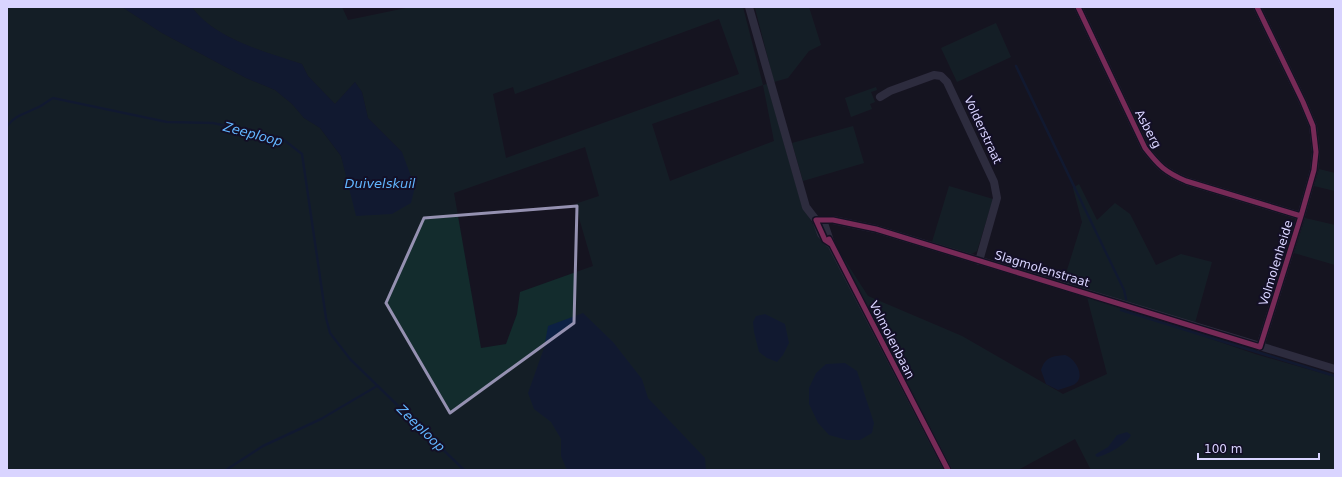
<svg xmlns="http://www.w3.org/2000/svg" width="1342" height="477" viewBox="0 0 1342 477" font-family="'DejaVu Sans',sans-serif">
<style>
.green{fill:#132c2d;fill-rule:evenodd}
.water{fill:#0d2144}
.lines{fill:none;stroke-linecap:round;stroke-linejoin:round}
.stream{stroke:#0d2144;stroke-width:2.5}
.minor{stroke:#4a4962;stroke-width:8}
.cycleway-casing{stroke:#130f26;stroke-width:8}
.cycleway{stroke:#ed469a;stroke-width:5}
.marked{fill:none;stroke:#9591b1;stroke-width:3;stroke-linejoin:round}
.labels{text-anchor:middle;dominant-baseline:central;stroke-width:4;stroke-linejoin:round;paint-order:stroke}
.street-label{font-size:12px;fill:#d9d4ff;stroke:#130f26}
.water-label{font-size:13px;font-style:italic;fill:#62b6ff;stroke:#130f26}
</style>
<rect width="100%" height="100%" fill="#161421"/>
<path class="green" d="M7 7H122L162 33 246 78 275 90 292 104 304 118 320 128 341 156 357 216 402 152 368 118 362 92 355 82 335 104 308 76 302 64C267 53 213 38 192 7H342L348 20 411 7H743L763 85 767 84 802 206 817 231 835 245 868 296 962 336 1063 394 1107 374 1087 297 1255 354 1335 377V470H1091L1075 439 1018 470H7ZM719 19 739 74 506 158 493 94 513 87 515 94ZM763 85 774 141 670 181 652 124ZM585 147 599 196 575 204 593 266 520 292 517 314 506 344 481 348 454 193Z
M758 7H809L821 45 809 51 788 78 774 82 755 8Z
M996 23 1011 57 957 82 941 48Z
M876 87 877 90 871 92 875 102 870 104 872 109 851 117 845 98Z
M853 126 864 163 803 181 792 143Z
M1319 169 1335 173V191L1314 186Z
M1079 184 1097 220 1115 203 1130 214 1156 265 1181 254 1212 262 1195 323 1063 283 1082 222 1073 188Z
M949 186 993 199 977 251 970 255 932 242Z
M1305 218 1335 225V265L1294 253Z"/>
<path class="water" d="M122 7H192C213 38 268 53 302 64L308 76 335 104 355 82 362 92 368 118 402 152 415 187 411 203 392 214 356 216 341 156 320 128 304 118 292 104 275 90 246 78 162 33Z
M583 313 613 342 642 379 648 398 705 458 706 470H568L566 468 561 456V439L551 422 534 409 528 393 544 348 548 326Z
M765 314 785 324 789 343 783 355 777 362 767 358 759 352 754 332 753 322 756 316Z
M1065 355C1076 359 1087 378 1073 385 1069 387 1063 388 1058 390L1046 384 1041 370C1045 357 1053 356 1065 355Z
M845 363 857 371 874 423 872 433 860 440H847L829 435 818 423 809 404V388L816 373 826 364Z
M1127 432 1131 435C1128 443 1106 456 1097 457L1095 455 1096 454 1108 447 1117 435Z"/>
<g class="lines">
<path class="stream" d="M1016 66 1124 290 1126 299
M7 126C16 115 22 115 34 109 41 107 47 101 53 98L167 122 213 123 255 132 284 140 302 154 326 318 330 333 350 359 464 470
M1121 310 1335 376
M226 470 263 446 321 419 377 386"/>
<path class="minor" d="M749 7 806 207 816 220 821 234 829 243
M1078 7 1145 148C1159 166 1165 172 1186 181L1301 216
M1257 7 1303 102 1313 126 1316 152 1314 170 1301 216 1260 347
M880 97 890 91 934 75 941 76 947 82 994 182 997 198 979 261
M816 220H833L876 229 1335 369
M823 220 831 244 948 470"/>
<g class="cycleway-casing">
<path id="cycleway" d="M1078 7 1145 148C1159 166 1165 172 1186 181L1301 216
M829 239 948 470
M831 244 825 240 816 220H833L876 229 1260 347 1301 216 1314 170 1316 152 1313 126 1303 102 1257 7"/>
</g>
<use href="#cycleway" class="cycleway"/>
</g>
<path d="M0 0H1342V477H0ZM577 206 574 323 450 413 386 303 424 218Z" fill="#161421" fill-opacity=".55" fill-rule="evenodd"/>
<path class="marked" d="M577 206 574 323 450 413 386 303 424 218Z"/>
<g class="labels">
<g class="street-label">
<text transform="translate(1148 129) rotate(62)">Asberg</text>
<text transform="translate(983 130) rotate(65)">Volderstraat</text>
<text transform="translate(1276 263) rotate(-73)">Volmolenheide</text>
<text transform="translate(1042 269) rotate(17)">Slagmolenstraat</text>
<text transform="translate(892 340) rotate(63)">Volmolenbaan</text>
</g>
<g class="water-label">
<text transform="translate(253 134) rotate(15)">Zeeploop</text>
<text x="380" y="183">Duivelskuil</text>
<text transform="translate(421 428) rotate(44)">Zeeploop</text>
</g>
</g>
<rect width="1342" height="477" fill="none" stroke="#d9d4ff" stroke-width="16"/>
<path d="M1198 453v6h121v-6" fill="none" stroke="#d9d4ff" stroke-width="2"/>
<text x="1204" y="453" font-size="12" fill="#d9d4ff" stroke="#130f26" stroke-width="3" paint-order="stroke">100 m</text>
</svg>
